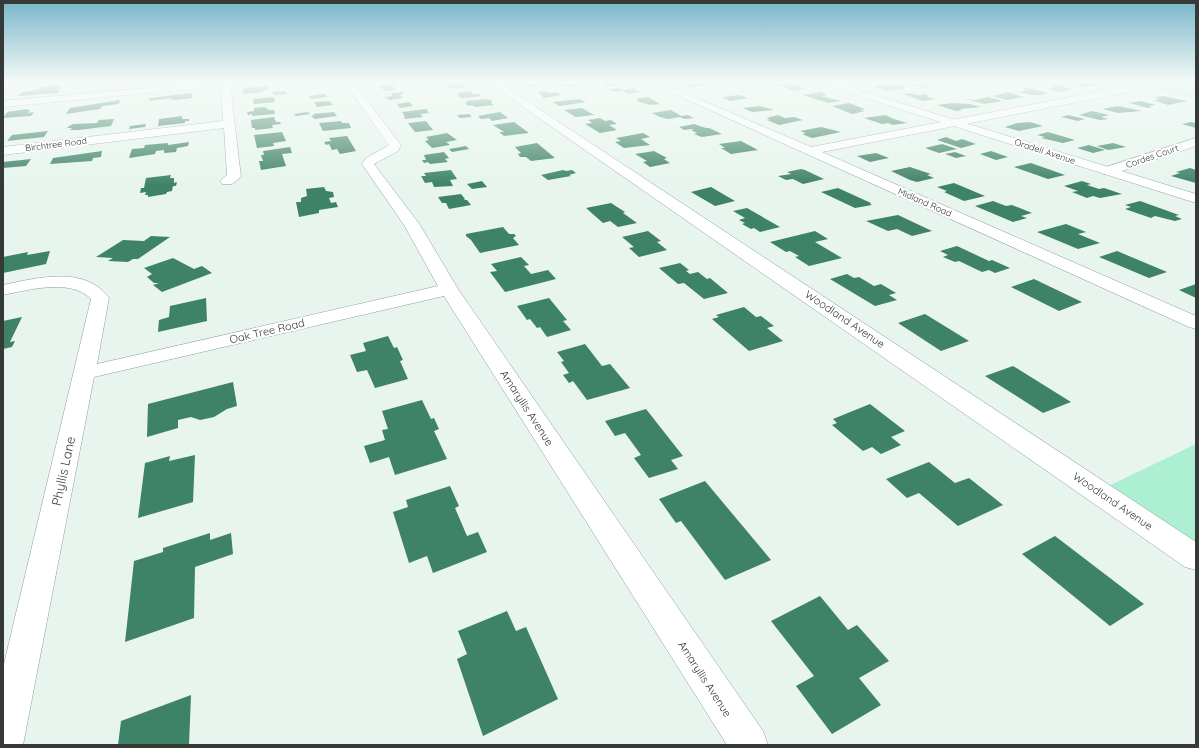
<svg xmlns="http://www.w3.org/2000/svg" width="1199" height="748" viewBox="0 0 1199 748" font-family="Quicksand,sans-serif">
<style>
.green{fill:#acefd2}
.building{fill:#3e8268}
.lines{fill:none;stroke-linecap:round;stroke-linejoin:round}
.minor-casing{stroke:#919e98;stroke-width:1}
.primary-casing{stroke:#919e98;stroke-width:1}
.minor{fill:#fff;fill-rule:evenodd}
.primary{fill:#fff;fill-rule:evenodd}
.labels{text-anchor:middle;dominant-baseline:central;stroke-width:4;stroke-linejoin:round;paint-order:stroke}
.far-street-label{font-size:9px;fill:#353a38;stroke:#fff}
.street-label{font-size:11px;fill:#353a38;stroke:#fff}
.near-street-label{font-size:13px;fill:#353a38;stroke:#fff}
</style>
<rect width="100%" height="100%" fill="#e7f5ee"/>
<path class="green" d="M1115 82H1196V99Z
M1196 444V558L1098 491Z"/>
<path class="building" d="M302 82H321L322 83 304 85Z
M438 82H461L465 85H462L465 88 453 89 446 85H442Z
M599 82H619L616 83 620 85 606 87 602 85 605 84H604L595 83H601Z
M680 82H701L708 85 692 87Z
M918 82H929L937 84 927 85 926 86 930 87 923 88 907 83Z
M1075 82H1094L1102 84 1086 87 1068 83Z
M541 83 544 84 529 87 525 85Z
M570 83 576 86 566 87 560 84Z
M790 83 805 89 794 91 782 86 773 85Z
M892 83 907 88 887 91 875 87Z
M395 84 397 86H392L396 90 386 91 377 86Z
M1053 84 1073 89 1058 92 1048 89 1055 87 1049 85Z
M62 85 58 93 18 96 22 92 38 90 40 87Z
M267 86 268 89 263 90 264 92 243 94V88Z
M620 88 623 90 633 88 640 92 628 94 623 91 615 92 608 89Z
M1028 88 1048 93 1042 95H1032L1018 92 1028 90 1022 89Z
M285 91 287 94 274 95 272 92Z
M470 91 473 94H478L482 96 463 98H460L457 93Z
M547 91 549 93 556 92 561 95 544 98 538 92Z
M403 92 404 93 400 95 403 98 390 100 384 97 392 96 391 93Z
M821 92 828 95 821 96 841 101 828 103 803 95Z
M1007 92 1024 97 1007 100 993 96Z
M192 93V98L175 100 171 99V98L149 101 150 98Z
M910 93 918 95 924 94 929 96H925L935 99 923 101 903 94Z
M325 94 327 97 311 99 309 96Z
M740 95 748 98 730 101 722 97Z
M1164 96 1187 101 1168 105 1154 100 1160 99 1154 97Z
M274 97 275 102 254 104 253 99Z
M648 97 660 104 650 105 636 101H639L636 99Z
M988 97 1003 101 984 104 966 99 975 100Z
M486 99 491 100 492 102H490L494 105 475 107 472 105 468 106 465 103H467L466 101Z
M579 99 586 102 559 106 553 102Z
M120 100 119 104 102 106 100 109 66 114 70 108Z
M330 101 333 105 317 107 314 102Z
M1140 101 1156 105 1148 106 1152 107 1148 108 1129 103Z
M409 102 413 106 400 108 397 104Z
M849 103 865 109 860 110 865 111 852 114 832 106Z
M952 103 970 104 981 107 959 109 963 110 956 111 937 105Z
M760 106 774 110 752 112 743 108Z
M1118 106 1142 111 1118 113 1102 109Z
M265 107 269 110H274L275 114 252 116V114L248 115 247 112 254 111V108Z
M582 108 594 115 576 117 564 110Z
M28 109 27 110H30L28 113 34 112 31 116 3 118 7 112Z
M426 109 429 113 420 114 423 117 405 119 404 117H405L402 112Z
M671 110 681 116 688 115 694 118 684 119 680 117 668 119 660 117 652 113Z
M1092 111 1109 115 1101 117 1108 119 1100 120 1079 115Z
M308 112 310 114 296 116 294 114Z
M334 112 337 116 315 119 311 116 314 115 313 114Z
M500 112 508 118 492 121 489 118 481 119 478 116Z
M469 114 472 117 460 118 457 115Z
M778 115 785 118 794 117 803 120 779 125 767 120 770 119 766 118Z
M885 115 894 119 907 123 893 125 888 123 882 124 864 118Z
M1068 115 1085 119 1078 121 1061 117Z
M182 116V119H189V121H185V123L158 126 159 119Z
M274 117 276 122H280L281 124 272 125 273 128 255 130V128H252L251 120Z
M600 118 605 121 611 120 617 124 609 125 617 130 600 133 585 124 592 123 588 120Z
M114 119 111 126 78 130H70L72 128H67L69 126 73 124 97 123 99 120Z
M341 121 342 123H349L351 128 323 131 319 123Z
M426 121 433 130 415 132 408 123Z
M514 122 529 133 504 136 499 132H504L493 125Z
M1030 122 1043 126 1019 131 1005 127 1017 123Z
M1191 122 1196 123V128L1182 124Z
M146 124 145 127 129 129 130 126Z
M694 124 706 128H709L722 134 702 137 694 134 697 133 691 130H694L692 129 684 130 679 127Z
M821 127 841 132 812 138 802 134 806 133 800 131Z
M48 131 44 137 7 141 12 135Z
M282 132 286 141 273 143 274 146 257 148 254 135Z
M1048 132 1075 140 1063 143 1041 138 1045 137 1037 135Z
M447 133 457 140 446 142 450 145 432 148 425 141 429 140 426 137Z
M643 133 650 137 641 139 650 145 624 148 615 142 621 141 616 138Z
M347 136 356 151 340 154 337 149 332 150 329 144 326 145 324 142 331 141 329 138Z
M946 137 956 141 962 139 976 144 961 148 937 140Z
M741 141 758 150 731 154 721 148H725L719 144Z
M189 142 188 146 177 148 176 152 164 153V150L156 151 155 154 129 158 132 149 144 148 145 145 168 143V145Z
M537 143 555 158 531 161 526 157H520L518 154 521 153 515 147Z
M1113 143 1126 147 1108 150 1097 146Z
M942 144 957 149 939 153 925 148Z
M1089 145 1105 150 1093 153 1077 148Z
M466 146 469 149 452 152 449 149Z
M290 147 292 153 282 154 286 166 261 170 259 161H263L261 155H264L263 151Z
M102 151 101 157 93 158 92 161 50 164 53 158Z
M654 151 667 158 664 159 670 163 650 167 643 162 647 161 635 154Z
M991 151 1008 157 996 160 980 154Z
M444 152 449 158 445 159 448 162 430 164 428 162 424 163 422 160H426L424 155Z
M955 152 966 156 956 158 945 154Z
M876 153 889 158 870 162 857 156Z
M31 159 26 166 3 168V162Z
M1031 163 1065 175 1048 179 1014 167Z
M910 167 931 174 927 175 934 178 917 182 910 180 891 171Z
M1190 168 1196 170V183L1171 176 1180 173 1176 172Z
M801 169 805 170 824 179 803 184 793 179 786 180 778 176 791 174 787 172Z
M451 170 457 179 450 180 453 186 434 187 432 182 425 183 421 176H426L424 173Z
M563 170 566 171 572 170 576 173 569 175 571 176 548 180 541 175Z
M171 175 170 178H174V183L177 182 176 186H173L172 191 167 192 166 194 148 197V195H145L146 192 140 193 141 188H144L146 178Z
M482 181 487 187 472 189 467 184Z
M1082 181 1091 184 1087 185 1099 189 1104 188 1122 194 1100 198 1093 196 1087 198 1072 192 1078 191 1064 186Z
M954 183 985 196 964 201 944 192 947 191 937 187Z
M324 187 326 191 333 192 334 197 329 198 331 203 336 202 338 207 319 210V213L299 217 296 202H301V198L307 196 306 189Z
M711 187 735 201 715 206 691 192Z
M838 188 871 203 870 204 872 205 855 208 821 192Z
M461 194 465 199 464 200H467L471 205 449 209 446 203H442L438 197Z
M993 201 1006 206 1012 205 1032 213 1021 216 1027 218 1013 222 975 206Z
M1140 201 1179 215 1175 216 1182 219 1175 221 1155 216 1151 218 1125 209 1131 207 1125 205Z
M611 203 625 212 623 213 637 223 618 227 610 221 603 223 586 208Z
M747 208 780 227 760 232 754 228 751 229 742 224 745 223 739 220 745 218 733 211Z
M898 215 932 231 912 236 897 229 888 231 866 221Z
M1066 224 1086 232 1078 234 1100 243 1078 249 1037 232Z
M503 227 509 234H514L516 236 513 238 519 245 480 253 471 240 466 236V234Z
M648 231 661 241 657 242 667 250 639 257 629 248 634 247 622 237Z
M815 231 828 239 815 242 842 258 809 266 795 257 799 256 790 251 786 252 770 242Z
M151 236 170 237 138 259H133L128 262 108 261 113 258 96 257 123 240 144 241Z
M957 246 989 261 992 260 1010 268 995 273 989 270 982 272 959 261 955 262 943 257 948 255 940 251Z
M50 251 46 264 3 273V257L28 252 27 255Z
M1117 251 1167 272 1149 278 1099 257Z
M521 257 529 265 524 266 531 274 548 270 556 279 505 292 490 272 497 271 491 264Z
M173 258 194 269 202 266 212 273 162 292 153 285 159 283H154L147 277 152 274 144 268Z
M680 263 689 270 686 271 690 274 698 272 707 279 710 278 728 293 704 299 684 283 678 284 659 268Z
M847 274 854 278 859 277 874 286 881 284 896 293 889 295 897 300 875 306 830 279Z
M1034 279 1082 302 1059 311 1011 287Z
M1196 284V298L1179 290Z
M206 298 207 321 158 332 159 320 169 317 170 306Z
M549 298 567 320 563 321 571 330 547 337 540 327 537 328 530 319 527 320 517 306Z
M744 307 756 317 761 316 774 326 767 328 783 341 749 351 712 319 719 317 716 315Z
M925 314 969 341 941 351 898 323Z
M22 317 10 342 15 341 12 347 3 349V321Z
M388 336 394 348 397 347 403 360 400 361 408 379 375 388 367 370 357 372 350 355 366 351 363 343Z
M585 344 602 366 610 364 630 388 587 400 573 381 569 383 563 375 569 373 561 362 564 361 557 352Z
M1013 366 1071 402 1043 413 985 376Z
M233 382 237 406 227 409 214 417 200 420 191 417 178 420V428L147 437 148 404Z
M422 400 431 419 434 418 439 429 434 431 447 459 395 475 389 457 370 463 364 446 385 440 382 430 388 429 382 411Z
M870 404 905 431 891 437 901 445 881 454 872 447 863 451 832 425 837 423 833 419Z
M646 409 683 456 671 460 678 469 649 478 634 458 641 455 625 433 615 436 605 421Z
M195 455 193 502 138 518 145 463 170 456 169 461Z
M929 462 955 483 969 478 1003 505 958 526 919 493 907 498 886 479Z
M705 481 771 560 725 580 681 521 676 523 659 499Z
M450 486 459 506 455 508 467 536 478 532 487 552 433 573 427 556 409 563 393 512 408 507 406 500Z
M210 533V540L231 533 233 554 195 567 194 618 125 642 134 561 163 552V548Z
M1055 536 1144 604 1110 626 1022 554Z
M820 596 848 630 857 625 889 661 859 678 881 705 832 734 796 686 814 676 771 621Z
M507 611 516 631 526 627 558 699 483 736 457 659 467 654 458 631Z
M191 695 189 745H118L121 721Z"/>
<g class="lines">
<g class="minor-casing">
<path id="minor" d="M212 82H241L239 84 230 85 241 177 232 184H222L220 181 227 175 224 128 3 155V147L223 121 221 86 3 107V101Z
M344 82H353L401 145 398 151 374 164 420 225 458 289 763 731 768 745H727L444 296 94 377 23 745H3V668L91 299C71 278 28 290 3 295V285C36 278 86 265 109 298L97 364 438 286 404 225 362 164 366 158 389 145Z
M489 82H498L1196 542V570L1185 567 490 84Z
M648 82H659L811 147 1139 84 1142 85 1144 87 1139 90 822 152 1196 316V329L1189 327Z
M841 82H863C857 87 836 90 830 85L832 83Z
M1196 138V146L1113 174H1103L1102 171 1103 168Z"/>
</g>
<g class="primary-casing">
<path id="primary" d="M819 82H832L1196 194V203L821 84Z"/>
</g>
<use href="#minor" class="minor"/>
<use href="#primary" class="primary"/>
</g>
<linearGradient id="sky" x2="0" y2="1"><stop stop-color="#79b5c9"/><stop offset="0.44" stop-color="#f4faf7"/><stop offset="1" stop-color="#f4faf7" stop-opacity="0"/></linearGradient>
<rect width="1199" height="186" fill="url(#sky)"/>
<g class="labels">
<g class="far-street-label">
<text transform="translate(56 144) rotate(-7)">Birchtree Road</text>
<text transform="translate(1045 151) rotate(18)">Oradell Avenue</text>
<text transform="translate(1152 156) rotate(-19)">Cordes Court</text>
<text transform="translate(925 202) rotate(24)">Midland Road</text>
</g>
<g class="street-label">
<text transform="translate(845 319) rotate(34)">Woodland Avenue</text>
<text transform="translate(267 331) rotate(-13)">Oak Tree Road</text>
<text transform="translate(527 408) rotate(57)">Amaryllis Avenue</text>
<text transform="translate(1113 501) rotate(34)">Woodland Avenue</text>
<text transform="translate(705 679) rotate(57)">Amaryllis Avenue</text>
</g>
<g class="near-street-label">
<text transform="translate(63 471) rotate(-78)">Phyllis Lane</text>
</g>
</g>
<rect width="1199" height="748" fill="none" stroke="#353a38" stroke-width="8"/>
</svg>
